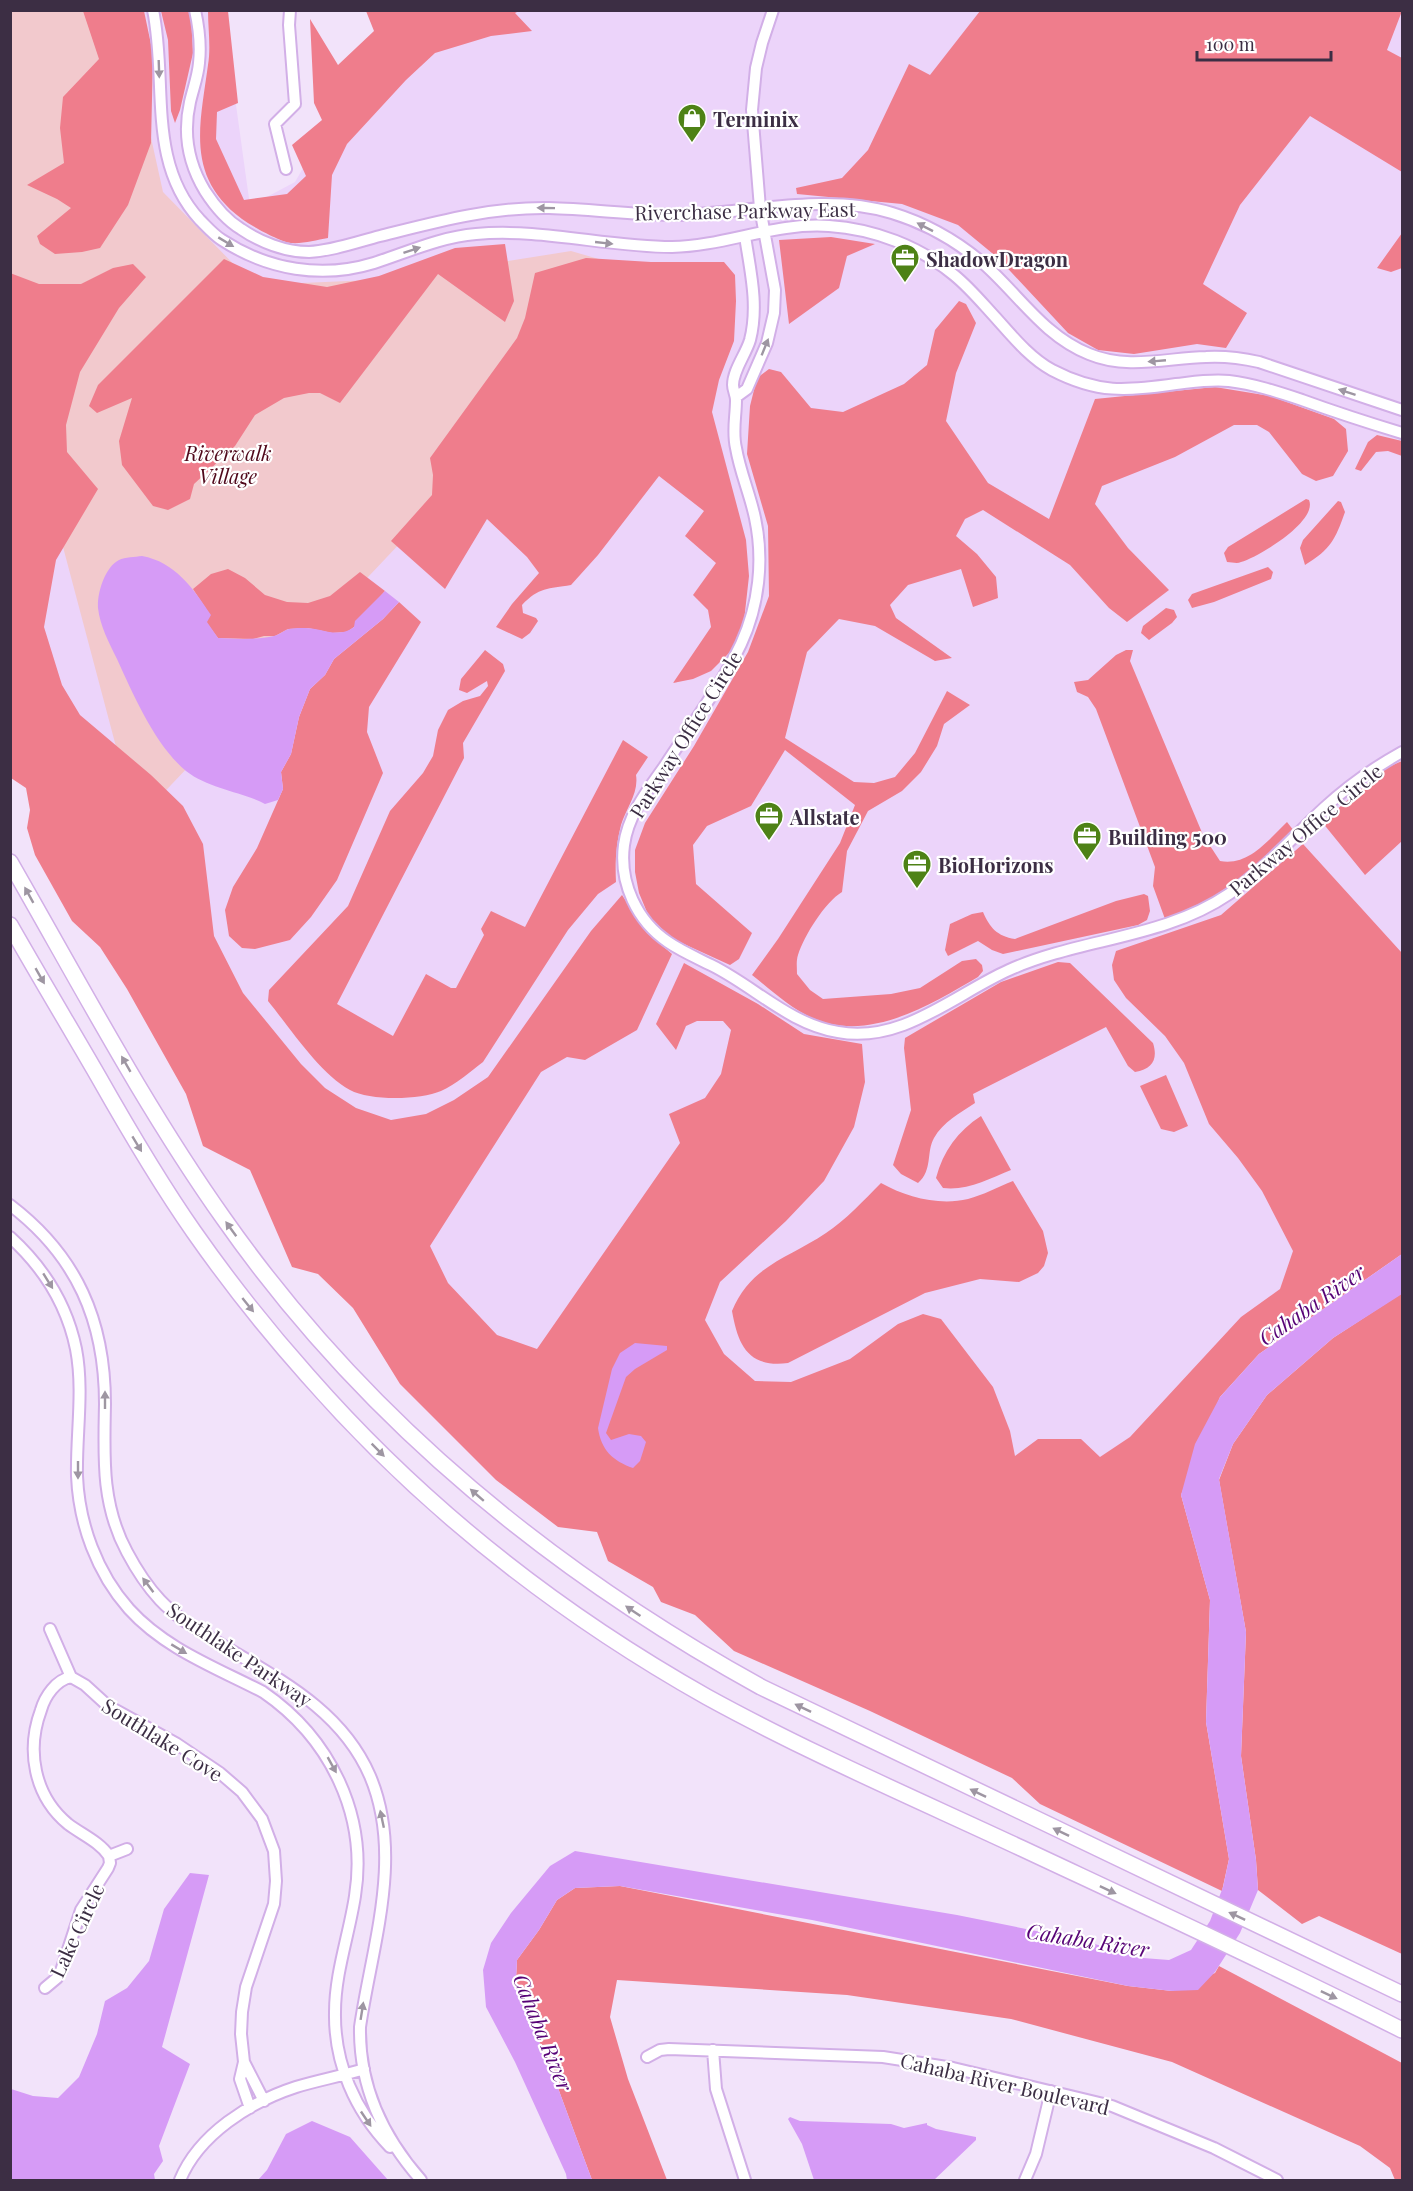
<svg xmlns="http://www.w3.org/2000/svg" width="1413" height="2191" viewBox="0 0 1413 2191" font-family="'Playfair Display',serif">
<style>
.built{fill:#ecd4fa}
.green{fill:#f2c9cd}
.forest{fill:#ef7d8c}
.water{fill:#d69bf6}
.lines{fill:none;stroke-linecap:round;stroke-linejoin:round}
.minor-casing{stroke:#d2afe7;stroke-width:14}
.highway-casing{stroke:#d2afe7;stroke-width:18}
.minor{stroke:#fff;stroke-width:10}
.highway{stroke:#fff;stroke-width:15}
.oneway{fill:#9e96a2}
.labels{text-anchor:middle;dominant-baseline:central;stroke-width:4.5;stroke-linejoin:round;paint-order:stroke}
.poi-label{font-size:20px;font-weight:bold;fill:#3c2e44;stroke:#fff;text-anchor:start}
.street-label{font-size:20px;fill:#3c2e44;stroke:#fff}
.park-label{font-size:20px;font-style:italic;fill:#50081b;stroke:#fff}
.water-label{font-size:21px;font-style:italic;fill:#570376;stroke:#fff}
</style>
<rect width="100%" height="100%" fill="#f2e3fa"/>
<path class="built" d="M10 11H223L250 206 295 182 393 11H1402V1178L1102 1498 580 1439 110 886 11 564Z"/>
<path class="green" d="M10 11H123L163 192 254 285 396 279 571 251 654 275 136 822 11 351Z"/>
<path class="forest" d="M83 11H144L153 54 151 143 128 205 100 248 82 252 55 254 40 244 37 236 71 208 57 199 27 185 64 163 60 128 63 97 99 59Z
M161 11H189L191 15 193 53 180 110 175 123 171 111 168 40Z
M208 11H228L238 103 217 112 216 139 244 200 287 194 306 176 292 145 322 120 314 103 310 19 338 65 374 31 366 11H519L515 13 532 31 491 36 435 53 406 80 347 144 332 175 328 238C316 240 303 244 291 243 281 242 251 226 242 219 185 177 200 125 208 65 211 48 208 28 208 11Z
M980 11H1402L1387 50 1402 58V172L1310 116 1240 205 1203 284 1247 313 1226 348 1197 344 1134 354 1098 350 1068 333 998 258 958 225 902 204 797 194 796 188 842 178 868 150 909 64 930 75Z
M1402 233V268L1391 272 1377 268Z
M831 237 875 244 847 256 839 288 789 324 779 240Z
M505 244 514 301 505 322 438 274 340 403 320 393H309L284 398 255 415 235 446 194 484 190 499 168 510 153 506 122 465 119 441 132 398 97 413 89 406 98 385 224 259 263 277 327 287 379 276 455 248Z
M586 258 651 262H724L735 275 736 301 734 341 719 380 712 412 746 540 749 576 744 621 731 651 711 671 693 679 673 683 711 627 708 610 693 595 716 563 685 536 704 511 659 476 598 555 571 585C548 589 539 587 522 605L523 613 536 618 538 621 530 633 522 639 496 627 512 604 539 573 527 557 487 519 445 589 391 541 432 495 433 475 430 458 517 338 525 318 535 273Z
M133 264 146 277 119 308 80 372 66 425 67 452 98 489 56 560 44 627 62 685 80 715 151 775 183 806 203 844 214 936 243 993 301 1064 325 1088 356 1108 391 1120 426 1114 454 1100 488 1077 591 931 622 895 647 933 672 954 637 1030 585 1060 567 1057 541 1072 430 1246 448 1283 497 1335 537 1349 680 1143 669 1114 705 1098 721 1074 731 1030 723 1021H697L686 1026 676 1050 656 1024 684 963 758 1004 804 1034 862 1044 865 1082 854 1127 824 1181 786 1221 720 1282 705 1320 724 1354 755 1381 791 1382 850 1359 898 1324 923 1314 941 1319 993 1387 1010 1431 1015 1456 1038 1439H1081L1100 1457 1130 1437 1241 1317 1280 1289 1293 1251 1262 1191 1238 1158 1209 1124 1184 1063 1165 1036 1126 998 1114 980 1112 965 1116 951 1221 915 1303 844 1402 953V1254L1259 1354 1220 1397 1181 1495 1210 1600 1206 1722 1229 1859 1222 1891 1040 1804 1012 1778 870 1711 734 1651 695 1615 661 1602 653 1587 608 1561 597 1532 558 1527 496 1480 400 1384 353 1308 318 1274 292 1267 250 1170 203 1146 186 1094 127 989 100 947 72 921 35 855 27 828 30 810 26 788 11 778 10 273 39 284H81L113 268Z
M959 301 966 304 976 323 956 373 946 421 988 483 1049 519 1095 399 1215 387 1270 396 1334 419 1346 429 1348 451 1333 476 1316 481 1302 474 1269 432 1257 425H1234L1175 457 1102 486 1095 504 1128 548 1169 590 1127 622 1109 608 1070 565 983 510 965 519 956 536 977 554 996 577 998 598 973 607 961 569 908 585 890 605 896 618 952 658 935 661 875 626 839 619 807 652 785 738 854 782 874 783 895 777 915 753 947 691 970 705 944 724 937 746 921 772 902 791 868 811 847 851 842 892C825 902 804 936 798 955 796 961 797 968 797 974L810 990 823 999 891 994 920 988 962 961 976 959 982 965 983 971 978 977C930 1005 869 1043 812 1018 790 1008 771 990 752 975L778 939 840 843 855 805 785 750 751 806 707 826 693 845 696 884 752 933 739 959 730 965 673 939 649 917 639 893 635 872V850L645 823 694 746 748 652 769 596 768 526 747 454 750 406 757 378 769 369 781 372 811 408 843 412 904 384 927 365 935 330Z
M1377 435 1402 441V456L1388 451 1376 452 1361 471 1355 469 1368 442Z
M1306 499 1309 500C1318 521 1259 557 1241 562 1237 564 1232 562 1227 562L1224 553 1228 547Z
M1338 501 1341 502 1345 512C1335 540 1331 549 1305 565L1300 548 1303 540Z
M1268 567 1273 572 1271 579 1214 602 1192 608 1188 600 1192 594Z
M228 569 245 578 265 595 287 602 308 603 330 596 360 572 385 591 354 627 347 632 332 633 308 628 288 629 275 636H264L253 639 218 638 206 622 210 615 193 589 211 574Z
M399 602 421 622 369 707 367 732 383 773 337 880 311 917 290 940 255 949 242 948 229 936 225 910 233 887 257 848 283 789 281 772 291 754 299 717 310 689 325 675 334 659 383 619Z
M1166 608 1174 610 1177 617 1172 623 1149 640 1141 633 1143 626Z
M485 650 503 664 505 671 463 743 464 758 337 1004 393 1036 426 974 451 988H456L484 935 481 929 491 911 525 927 623 740 648 757 636 775C639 793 626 808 621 825 616 845 615 862 616 882L598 894 568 930 483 1062C470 1072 456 1084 441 1091 420 1100 370 1101 350 1090 320 1074 290 1028 268 1001L269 990 348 906 390 811 423 773 433 756 438 730 448 710 463 701 480 696 488 686 487 681 467 693 459 690 461 679Z
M1126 650H1133L1130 661 1203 835 1220 861C1249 866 1267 841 1287 822L1294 831 1241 879 1211 901 1165 919 1153 886 1155 867 1096 709 1088 697 1077 692 1074 682 1088 680 1116 655Z
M1402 761V841L1365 875 1322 822 1386 768Z
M1144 894 1148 896 1150 911 1147 920 1138 925 1003 954 992 950 978 941 948 956 945 950 950 924 972 914 983 912C990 928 997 936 1015 939L1116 901Z
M1058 962 1070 963 1153 1043C1158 1059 1153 1069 1135 1072L1128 1066 1106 1027 973 1094 975 1103C960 1113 943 1122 934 1138 926 1152 933 1170 918 1183L901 1174 893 1165 911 1110 904 1048 905 1038 1001 982Z
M1166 1075 1188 1126 1174 1132 1161 1129 1140 1086Z
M981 1116 1011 1170C989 1179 967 1191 943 1188L936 1178C943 1151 958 1131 981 1116Z
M1013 1181 1043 1231 1048 1253 1044 1266 1038 1273 1019 1282 980 1279 925 1293 788 1363C748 1368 738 1345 732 1311 751 1265 789 1258 826 1233 846 1220 864 1200 881 1183 906 1197 939 1206 968 1199 983 1195 998 1187 1013 1181Z
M1402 1293V1954L1319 1916 1302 1924 1258 1890 1256 1860 1241 1756 1246 1632 1219 1480 1233 1444 1267 1395 1333 1338Z
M620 1886 1128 1986 1172 1991 1215 1973 1219 1966 1402 2063V2180H1395L1390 2168 1360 2146 1172 2062 1011 2019 847 1995 617 1980 610 2017 628 2079 667 2180H592L548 2061 526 2013 516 1980 517 1960 539 1930 557 1900 575 1888Z"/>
<path class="water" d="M142 556C175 562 193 588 211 615L207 622 218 638C237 639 256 640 274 636 278 635 282 632 286 630 291 628 299 628 305 628 323 628 337 639 354 627L355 621 385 591 399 602 383 619 334 659 325 675 310 689 299 717 291 754 281 772 283 789 278 800 265 804C240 791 209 789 186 771 155 745 134 696 117 659 109 643 100 626 98 608 97 593 105 567 119 560 125 557 135 557 142 556Z
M1402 1254V1294L1333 1338 1267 1395 1233 1444 1219 1479 1246 1632 1241 1756 1256 1860 1258 1890 1240 1933 1215 1972 1198 1990 1172 1991 1128 1986 812 1920 620 1886 575 1888 557 1900 539 1930 517 1960 516 1980 526 2013 548 2061 592 2180H567L566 2174 515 2062 486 2007 483 1970 491 1943 511 1913 550 1866 575 1851 957 1915 1081 1940 1143 1958 1169 1960 1191 1950 1210 1921 1223 1887 1229 1859 1206 1722 1210 1600 1181 1495 1195 1444 1220 1397 1259 1354Z
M635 1343 667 1346V1350L635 1369 626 1377 606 1433 611 1440 629 1434 641 1436 646 1442 640 1461 633 1468C613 1461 601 1450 598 1428L612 1369 620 1353Z
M190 1873 209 1875 162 2047 190 2064 159 2146 163 2161 154 2174 155 2180H11V2089L33 2096 58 2098 79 2077 97 2034 105 2001 127 1988 149 1961 164 1909Z
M790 2117 800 2121 891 2124 904 2128 927 2123V2125L936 2129 976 2137V2140L934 2180H814L802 2144 788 2119Z
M312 2121 350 2137 388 2180H258L267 2170 286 2134Z"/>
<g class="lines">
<g class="minor-casing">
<path id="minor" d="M153 10C168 81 146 162 200 220 207 227 214 235 222 240 268 270 322 279 374 263 408 252 440 237 476 234 541 228 607 247 672 247 725 246 776 222 829 226 874 229 919 246 954 275 970 288 983 304 996 318 1013 337 1030 358 1052 370 1098 394 1126 391 1176 384 1194 382 1211 379 1229 381 1254 384 1278 392 1302 400 1335 412 1369 423 1402 433
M195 10C199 28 201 45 199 63 198 76 193 89 190 102 183 133 188 163 205 191 214 205 226 220 241 229 260 242 285 252 309 252 332 251 357 242 380 236 436 222 490 207 549 208 591 209 633 215 675 215 743 214 826 192 892 213 925 223 958 242 984 264 1019 295 1044 336 1089 354 1127 370 1167 358 1206 357 1224 356 1241 358 1259 362L1402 410
M286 169 275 124 295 104 289 25 290 10
M745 236C750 270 759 305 750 340 746 354 733 370 733 385 733 390 736 395 736 400 736 417 732 431 736 448 740 472 750 494 755 518 764 560 759 605 741 644 721 686 689 728 664 767 647 791 628 815 624 845 619 883 637 921 668 942 681 951 697 958 711 965 754 986 789 1024 838 1032 902 1044 955 994 1009 970 1080 938 1163 939 1229 894 1264 870 1293 837 1324 808 1348 786 1375 767 1402 752
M736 397 747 389 767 343 774 313 775 290 760 208 752 110 756 68 762 43 773 10
M10 1205C77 1256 105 1321 105 1404 104 1456 101 1504 127 1552 136 1569 147 1586 160 1600 177 1618 198 1630 219 1643 278 1679 341 1709 370 1776 404 1856 372 1945 360 2027 359 2085 383 2137 421 2180
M10 1237C43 1267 67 1305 76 1349 84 1391 76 1434 77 1476 79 1524 97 1573 129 1609 165 1649 217 1668 263 1692 330 1738 368 1815 355 1896 349 1935 335 1973 335 2012 334 2063 355 2111 390 2147
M50 1629 71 1677 85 1685 108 1706 177 1744 220 1773 242 1792 262 1819 274 1851 276 1881 274 1904 246 1987 242 2012 241 2034 244 2062 240 2079 250 2108
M71 1677C56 1680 45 1696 41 1710 26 1750 34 1796 68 1824 81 1834 100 1842 109 1856
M109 1856 127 1849
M45 1988 57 1978 61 1971 81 1910 108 1868 110 1863 109 1856
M713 2050 716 2089 745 2180
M647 2057 660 2050 669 2049 883 2057 953 2068 1112 2106 1214 2148 1277 2180
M244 2062 264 2101
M180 2180C199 2134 250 2102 296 2087 319 2080 342 2076 364 2069
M1025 2180 1036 2154 1051 2091"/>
</g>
<g class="highway-casing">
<path id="highway" d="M10 862C79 982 144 1106 224 1219 363 1417 551 1571 761 1687L1402 1994
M10 925C39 976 69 1026 98 1076 128 1129 159 1182 194 1232 229 1282 267 1330 308 1376 421 1505 558 1613 707 1697 809 1753 916 1799 1021 1848 1149 1908 1277 1967 1402 2030"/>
</g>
<use href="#minor" class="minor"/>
<use href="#highway" class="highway"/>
</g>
<defs><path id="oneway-solid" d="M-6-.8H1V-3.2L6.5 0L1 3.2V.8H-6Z" transform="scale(1.5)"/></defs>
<g class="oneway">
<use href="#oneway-solid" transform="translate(159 69) rotate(88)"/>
<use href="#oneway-solid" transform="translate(546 208) rotate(-179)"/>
<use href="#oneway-solid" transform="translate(925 227) rotate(-153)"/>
<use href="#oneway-solid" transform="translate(226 242) rotate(31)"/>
<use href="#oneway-solid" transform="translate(604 243) rotate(6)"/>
<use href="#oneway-solid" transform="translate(412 250) rotate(-18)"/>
<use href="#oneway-solid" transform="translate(765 347) rotate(-68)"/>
<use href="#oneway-solid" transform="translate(1157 361) rotate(175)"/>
<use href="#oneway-solid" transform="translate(1347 392) rotate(-162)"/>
<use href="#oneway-solid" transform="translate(29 895) rotate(-119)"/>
<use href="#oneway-solid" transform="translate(40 976) rotate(60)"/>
<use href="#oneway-solid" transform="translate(126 1064) rotate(-120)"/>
<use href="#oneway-solid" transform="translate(137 1144) rotate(59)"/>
<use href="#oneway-solid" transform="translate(231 1229) rotate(-126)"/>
<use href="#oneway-solid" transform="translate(48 1281) rotate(58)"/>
<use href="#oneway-solid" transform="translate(248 1305) rotate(51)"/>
<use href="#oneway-solid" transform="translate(105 1400) rotate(-90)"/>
<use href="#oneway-solid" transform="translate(378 1450) rotate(45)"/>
<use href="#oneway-solid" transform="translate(78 1470) rotate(90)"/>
<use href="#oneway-solid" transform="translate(477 1495) rotate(-139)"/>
<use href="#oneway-solid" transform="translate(148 1585) rotate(-127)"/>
<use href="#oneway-solid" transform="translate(633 1611) rotate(-146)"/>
<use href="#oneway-solid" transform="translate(179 1649) rotate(31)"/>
<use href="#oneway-solid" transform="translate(803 1708) rotate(-154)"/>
<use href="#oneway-solid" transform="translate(332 1765) rotate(61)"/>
<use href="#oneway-solid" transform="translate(978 1793) rotate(-154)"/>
<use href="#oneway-solid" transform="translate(382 1819) rotate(-102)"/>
<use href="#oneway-solid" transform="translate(1061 1832) rotate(-154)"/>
<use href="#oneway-solid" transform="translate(1108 1890) rotate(25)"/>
<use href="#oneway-solid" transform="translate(1237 1916) rotate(-155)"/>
<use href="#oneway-solid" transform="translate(1329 1995) rotate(25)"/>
<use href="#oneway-solid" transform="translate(362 2011) rotate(-81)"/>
<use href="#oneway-solid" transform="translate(366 2119) rotate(56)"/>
</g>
<defs>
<g id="shop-pin" transform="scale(1.5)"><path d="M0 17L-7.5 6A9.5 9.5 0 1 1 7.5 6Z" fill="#4e8216" stroke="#fff"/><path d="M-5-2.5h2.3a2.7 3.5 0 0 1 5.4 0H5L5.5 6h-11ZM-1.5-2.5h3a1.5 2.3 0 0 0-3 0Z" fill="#fff"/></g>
<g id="office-pin" transform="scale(1.5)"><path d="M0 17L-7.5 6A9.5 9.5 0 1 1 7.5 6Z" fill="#4e8216" stroke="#fff"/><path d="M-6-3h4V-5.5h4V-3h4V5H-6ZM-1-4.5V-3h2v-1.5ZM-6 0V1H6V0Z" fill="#fff"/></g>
</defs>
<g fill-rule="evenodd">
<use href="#shop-pin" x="692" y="118"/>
<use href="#office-pin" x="905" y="258"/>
<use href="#office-pin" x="769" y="816"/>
<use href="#office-pin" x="1087" y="836"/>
<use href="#office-pin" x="917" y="864"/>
</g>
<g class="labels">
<g class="poi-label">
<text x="713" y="118">Terminix</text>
<text x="926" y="258">ShadowDragon</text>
<text x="790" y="816">Allstate</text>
<text x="1108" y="836">Building 500</text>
<text x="938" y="864">BioHorizons</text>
</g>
<g class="street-label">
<text transform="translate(745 210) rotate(-1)">Riverchase Parkway East</text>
<text transform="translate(685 734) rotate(-58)">Parkway Office Circle</text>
<text transform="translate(1305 829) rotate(-40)">Parkway Office Circle</text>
<text transform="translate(240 1654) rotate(34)">Southlake Parkway</text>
<text transform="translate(163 1739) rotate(32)">Southlake Cove</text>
<text transform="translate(76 1930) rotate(-65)">Lake Circle</text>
<text transform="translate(1005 2083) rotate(13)">Cahaba River Boulevard</text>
</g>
<g class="park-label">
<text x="228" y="452">Riverwalk<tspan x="228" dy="23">Village</tspan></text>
</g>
<g class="water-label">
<text transform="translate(1311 1304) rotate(-35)">Cahaba River</text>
<text transform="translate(1088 1939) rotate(9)">Cahaba River</text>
<text transform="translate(544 2032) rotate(68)">Cahaba River</text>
</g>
</g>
<rect width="1413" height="2191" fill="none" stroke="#3c2e44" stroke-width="24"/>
<path d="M1197 51v9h134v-9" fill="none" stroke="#3c2e44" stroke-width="3"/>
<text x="1206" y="51" font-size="18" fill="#3c2e44" stroke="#ffffff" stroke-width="4.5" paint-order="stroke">100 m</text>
</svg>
